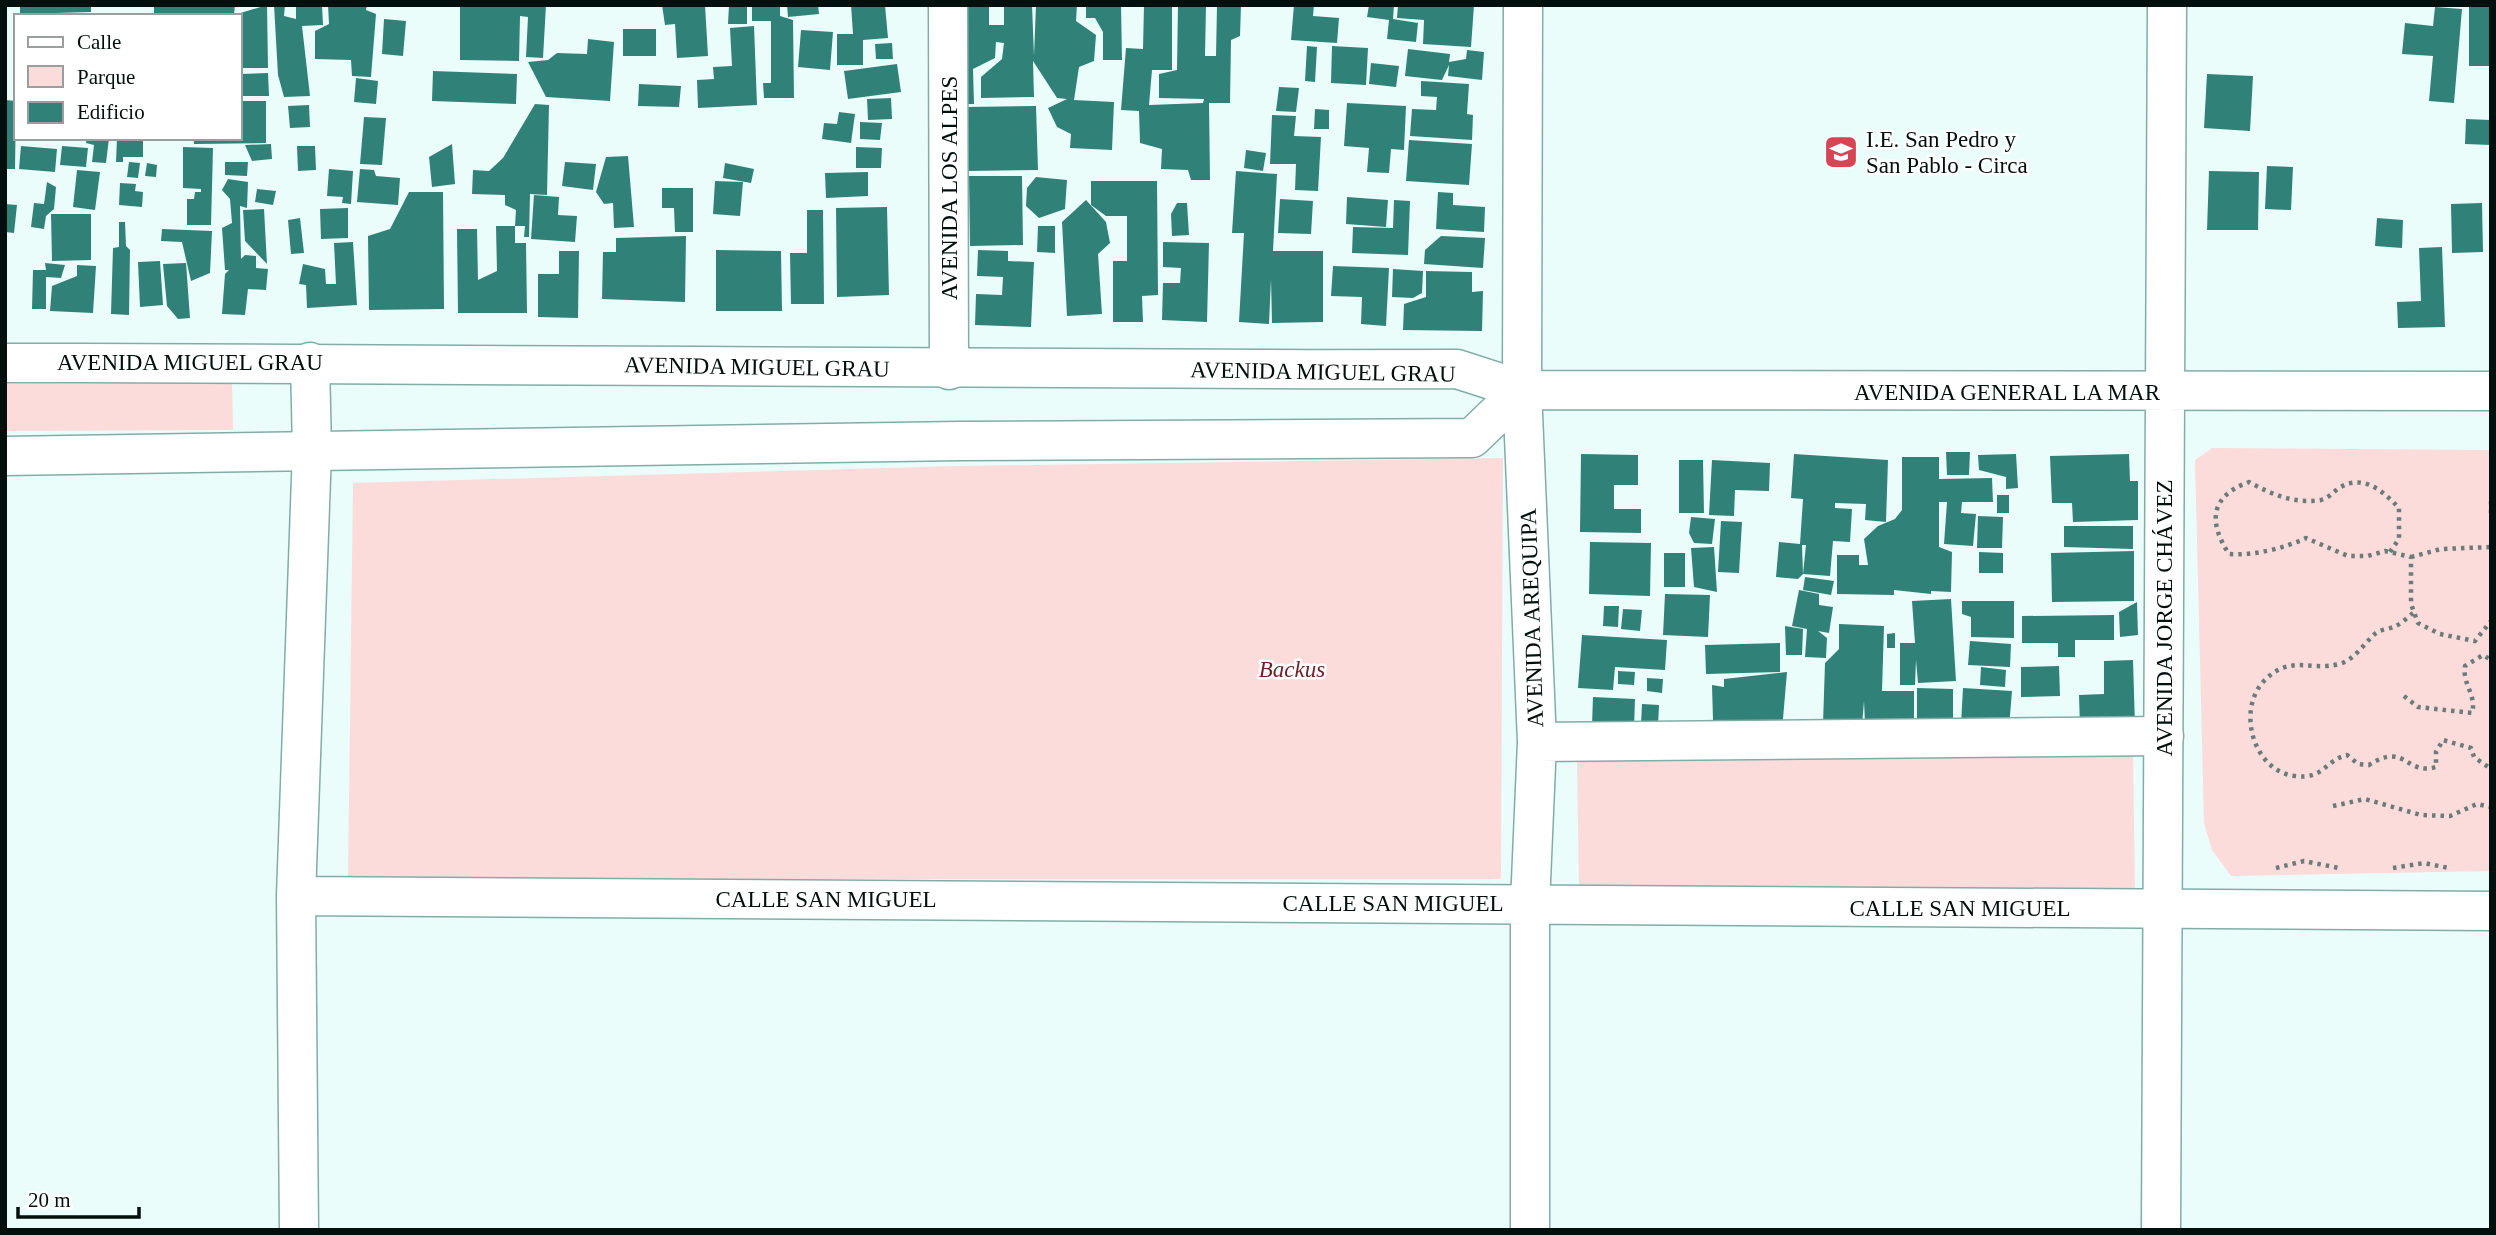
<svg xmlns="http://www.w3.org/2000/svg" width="2496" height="1235" viewBox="0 0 2496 1235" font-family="Georgia,serif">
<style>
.green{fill:#fbdcdb}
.building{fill:#308279}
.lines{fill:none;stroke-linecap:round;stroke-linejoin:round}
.street-casing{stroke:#81ada7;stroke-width:41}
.secondary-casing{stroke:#81ada7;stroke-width:41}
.path{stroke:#6b7b79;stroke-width:4.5;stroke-dasharray:3.5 5;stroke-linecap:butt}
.street{stroke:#fff;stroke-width:38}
.secondary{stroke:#fff;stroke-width:38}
.labels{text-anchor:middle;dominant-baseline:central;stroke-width:5;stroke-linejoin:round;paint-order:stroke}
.poi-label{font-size:23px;fill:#010f0d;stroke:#fff;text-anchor:start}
.street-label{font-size:23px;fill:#010f0d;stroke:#fff}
.park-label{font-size:23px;font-style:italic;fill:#6f2228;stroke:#fff}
</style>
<rect width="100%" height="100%" fill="#ebfdfb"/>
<path class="green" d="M232 383 233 430 5 431V384Z
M2212 448 2491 450V871L2231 876 2212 850 2204 823 2195 460Z
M1503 458 1501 879H348L353 483 957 466Z
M2133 750 2135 896 1579 892 1577 761Z"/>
<path class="building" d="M20 5H91V12L20 14Z
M154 5H235L234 15 154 16Z
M267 5 268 68H240V16L234 15Z
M274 5H285L284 16 296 19V5H322L323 25 302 26 310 96 284 97 278 75Z
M328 5H367L366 10 376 14 371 77 352 76 351 60 315 59V31L329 24Z
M460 5H546L543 58 526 57 528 17 520 16 519 61 460 60Z
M662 5H705L708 56 677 58 675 24 665 25Z
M729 5H747V24H728Z
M752 5H780V16L793 20 794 98H764L763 83H771V21H752Z
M787 5H818L819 14 788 17Z
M851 5H885L888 38 863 40V65H837V34H853Z
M953 5H989V25H1004V5H1032L1034 56 1036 5H1077L1076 21 1096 35 1094 61 1079 67 1074 100 1114 102 1112 150 1070 148 1071 134 1057 127 1048 108 1067 99 1057 98 1033 61 1034 97 981 98V77L1002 59 1004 43 996 42 995 58 973 69 974 104H955Z
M1086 5H1121L1122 60H1103V32L1095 18H1086Z
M1144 5H1172V70H1152L1149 105 1203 103 1204 99 1159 98V74L1177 70 1178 5H1206L1205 56H1216L1217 5H1241L1240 36 1231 40 1230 103H1209L1210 180H1191L1188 170 1161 169 1162 149 1140 143 1139 111 1121 110 1126 48 1143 49Z
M1294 5H1314L1313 16 1339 18 1337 43 1291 40Z
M1369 5H1394L1393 19 1418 23 1416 42 1387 39 1389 20 1367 17Z
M1398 5H1474L1471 47 1423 44 1424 20 1397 18Z
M2469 5H2491V66H2469Z
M2435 7 2462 9 2454 103 2429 101 2433 56 2402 54 2405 23 2433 26Z
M384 19 406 21 403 56 382 54Z
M754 26 757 105 698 108 697 80 714 79 713 67 732 66 730 28Z
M623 29H656V56H623Z
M801 30 833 32 830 70 798 67Z
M588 39 614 42 610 101 546 97 528 62 548 60 557 53 587 54Z
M892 43 893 59H876L875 44Z
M1307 46 1317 47 1315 82 1305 81Z
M1332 46 1368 48 1366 85 1331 83Z
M1408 49 1450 54 1449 62 1466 59 1467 50 1484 52 1482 80 1448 76 1449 65 1442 80 1405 76Z
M1371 63 1399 66 1396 87 1369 84Z
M897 64 901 92 848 99 844 71Z
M433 71 517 74 516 104 432 101Z
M268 73 269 96H240V74Z
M2207 74 2253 76 2250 131 2204 128Z
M356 78 378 81 376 104 354 102Z
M1421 81 1469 84 1467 114 1473 115 1472 140 1410 136 1412 109 1436 110 1437 97 1421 96Z
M639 84 681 86 679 107 638 106Z
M1279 87 1299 88 1296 112 1276 111Z
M891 98 892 119 868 120 867 99Z
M5 100 16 101 15 169H5Z
M240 101H266V143L194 144V138H240Z
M1347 103 1406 106 1404 150 1391 149 1389 173 1367 172 1369 148 1344 146Z
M535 104 549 105 547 195 530 194 529 237H524L525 226H515L516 210 505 205V195L472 194 473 170 489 171 503 158Z
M309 105 310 127 290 128 288 106Z
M1036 106 1038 170 967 171 966 107Z
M1315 109 1329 110V129H1314Z
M839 112 855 114 851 143 822 139 824 123 837 124Z
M1272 115 1296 116 1294 136 1321 137 1318 191 1295 190 1296 164H1270Z
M364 117 386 118 382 165 360 164Z
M2466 119 2491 120V145L2465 144Z
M860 122 882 123 880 140 860 139Z
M87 138H109L106 163 92 162 94 145 86 143Z
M117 138H143V157H123V162H116Z
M1409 140 1472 144 1469 185 1406 181Z
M271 144 272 159 252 161 245 145Z
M452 144 455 184 432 187 429 157Z
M21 146 57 149 55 172 19 169Z
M62 146 88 148 86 167 60 165Z
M297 146H315L316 170 298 171Z
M183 147 213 148 211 225H187V199H194L195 192H201V189L183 188Z
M856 147 882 148 881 168H856Z
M1246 150 1266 153 1263 171 1244 168Z
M628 156 634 227 614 228 613 203 604 204 596 192 606 157Z
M129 162 140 163 138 178 127 177Z
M225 162H248L247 176 225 175Z
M565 162 596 164 593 190 562 186Z
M147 163 157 165 156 177 145 176Z
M725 163 754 169 751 183 723 178Z
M2267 166 2293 167 2291 210 2265 209Z
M329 169 353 171 351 204 342 203 343 197 327 196Z
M360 169 374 170 376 176 400 178 398 205 357 202Z
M77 170 100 172 95 210 73 207Z
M1236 171 1277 174 1273 251H1323V322L1272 323 1271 279 1269 324 1239 322 1244 233H1232Z
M2209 171 2259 172 2258 230H2207Z
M868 172V196L826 198 825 173Z
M969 176H1022L1023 245 970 246Z
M1036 177 1067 180 1065 209 1039 218 1026 206 1027 188Z
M228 179 248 182 247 208 240 206 241 259 245 255 256 256V268L268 269 266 290 248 289 245 315 222 314 225 274 229 270H225L222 228 232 223 230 199 222 190Z
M715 181 743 182 740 216 713 214Z
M1091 181H1157L1158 295 1142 296 1143 322H1113V261H1127V216H1106L1091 205Z
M47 182 56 187 54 209 46 216 44 229 31 227 34 203 44 204Z
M120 183 136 184 135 191 143 192 142 207 119 205Z
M662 188H693V232H675L674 208H662Z
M257 189 276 191 273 205 255 202Z
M409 192H443L444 309 369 310 368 236 390 229Z
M1438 192 1453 193V205L1485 207 1484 232 1436 229Z
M534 195 559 197 558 215 577 216 575 242 531 239Z
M1347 197 1388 200 1386 227 1346 224Z
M1280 199 1313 201 1311 234 1278 233Z
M1086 200 1106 222 1110 243 1098 254 1102 314 1067 316 1062 222Z
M1394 200 1410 201 1408 255 1352 253 1353 227 1393 228Z
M1177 203H1187L1189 235 1172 236 1171 214Z
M2482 203 2483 252 2452 253 2451 204Z
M5 204 17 205 14 233 5 232Z
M887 207 889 295 837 297 836 208Z
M348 208V238L321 239 320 209Z
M264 209 267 264 245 241 243 210Z
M807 210H823L824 304H791L790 253H807Z
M51 214H91V260L52 261Z
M300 218 304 253 291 254 288 220Z
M2377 218 2403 220 2402 248 2375 246Z
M119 222H125L126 246 130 250 129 315 111 314 113 248 119 247Z
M496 226H515V243H526L527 313H458L457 229H477L478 280 497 271Z
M1038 226H1055V253L1037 252Z
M162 229 212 231 210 273 191 281 182 242 161 241Z
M686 236 685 302 602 299 603 252H616V238Z
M1441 236 1485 238 1483 268 1424 264 1425 250Z
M353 242 357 305 307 308 306 285 299 284 303 264 325 269 326 284H336L334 243Z
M1163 242 1209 243 1207 322 1162 320 1163 283H1180L1181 268 1163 267Z
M2442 247 2445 327 2398 328 2397 302 2421 301 2419 248Z
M716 250 781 251 782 311H716Z
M978 250 1008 251V261L1034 262 1031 327 975 325 976 294 1002 295 1003 277 977 276Z
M559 251H579L578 318 538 317V274H559Z
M160 261 163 305 140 307 138 262Z
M45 263 65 265 61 278 46 277V309H32L33 270H46Z
M186 263 190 318 178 319 167 306 163 264Z
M77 265 96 266 93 313 50 311 52 286 77 276Z
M1333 266 1389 268 1386 326 1361 324 1362 297 1331 296Z
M1393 269 1423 271 1422 293 1413 298 1392 297Z
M1426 271 1472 272V292L1483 291 1482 331 1403 330 1404 304 1426 297Z
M1946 452H1970L1969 475H1947Z
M1581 454 1638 455V485H1614V509H1641V533L1580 532Z
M1794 454 1888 460 1886 522 1865 520 1866 504 1835 503V508L1852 509 1850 542 1833 541 1830 576 1803 574 1806 545H1802L1803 574 1798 579 1776 577 1779 542 1800 544 1803 499 1791 498Z
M2016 454 2018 488 2006 489V477L1979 470 1978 455Z
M2129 454 2130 481H2138V520L2073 522 2072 503H2052L2050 456Z
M1902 457H1939V479L1992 478 1993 502H1962L1961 513 1976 514 1973 546 1944 544 1947 502H1939V547L1952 552 1951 592 1931 591V594L1894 590V595L1837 594V555H1859V565H1868L1864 539 1878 526 1895 519 1902 510Z
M1679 460H1703L1704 513H1679Z
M1712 460 1770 463 1769 491 1735 490 1734 516 1709 515Z
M1997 495H2009V513H1997Z
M1978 516 2003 517 2002 548H1977Z
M1691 517 1715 519 1712 544 1694 543 1689 533Z
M1721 521 1742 522 1739 573 1718 572Z
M2064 526H2133V549L2064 547Z
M1590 542 1651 543 1650 596 1589 594Z
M1714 547 1717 592 1694 587 1691 548Z
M2134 551V601L2052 602 2051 553Z
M1979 552 2003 553V573H1979Z
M1664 553H1685V587H1664Z
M1805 577 1834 581 1831 595 1803 590Z
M1799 590 1819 594V605L1833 607 1829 633 1818 631 1827 638 1826 658 1805 657 1807 629 1792 626Z
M1665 594 1710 595 1708 637 1663 635Z
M1951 599 1956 681 1918 683 1916 660 1915 685H1900V643H1915L1912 601Z
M1962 601H2014V638L1971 637V617L1962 614Z
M2137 602 2138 635 2120 637 2119 612Z
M1604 606H1619L1618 627 1603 626Z
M1623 609 1642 610 1640 631 1621 629Z
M2114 615V640H2075V657H2058V643H2022V616Z
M1839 624 1884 626 1882 691H1914V722L1865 723 1864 701 1862 726 1823 724 1825 663 1839 649Z
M1785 626 1803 629 1802 655H1786Z
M1895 633V648H1887V634Z
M1582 635 1667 640 1665 670 1615 667 1613 690 1578 688Z
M1970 641 2011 644 2010 667 1968 665Z
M1780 643V672L1706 674 1705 645Z
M2133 660 2135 726 2080 727 2079 695 2104 694V661Z
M2059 666 2060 696 2021 697V667Z
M1981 667 2006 670 2005 687 1980 685Z
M1618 671 1635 672 1634 685 1618 684Z
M1787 672 1782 730 1713 720 1712 685 1724 687V679Z
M1647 678 1663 679 1662 693 1647 691Z
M1917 688 1953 689V720L1917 721Z
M1963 688 2012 691 2009 727 1961 724Z
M1593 697 1635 699 1634 728 1592 725Z
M1642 704 1659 705 1658 726 1641 724Z"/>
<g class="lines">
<g class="street-casing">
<path id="street" d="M948 5 949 370
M1523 5 1522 390 1537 742 1530 904V1230
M2165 392 2167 5
M1537 742 2164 736
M296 896 2491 911
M299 1230 296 896 312 450 310 362"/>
</g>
<g class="secondary-casing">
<path id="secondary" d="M5 363C489 362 973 371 1457 369L1522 390 2491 391
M5 456 960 441 1472 438 1522 390
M2161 1230 2165 392"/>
</g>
<path class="path" d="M2491 501V515
M2390 552 2399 539V508C2383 491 2363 473 2339 488 2333 492 2328 499 2321 500 2294 504 2273 495 2249 482 2210 496 2208 522 2229 554 2253 556 2285 548 2306 538L2348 556H2368L2385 551 2411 557V604L2418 623 2440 634 2475 641 2491 621
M2411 557 2441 549 2491 547
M2413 613C2408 617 2402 623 2396 626 2390 629 2382 629 2376 633 2364 643 2355 660 2339 664 2310 672 2290 653 2263 682 2237 711 2253 771 2295 776 2324 780 2325 760 2347 755L2358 764 2369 765C2406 741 2405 776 2436 767V752L2443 740 2471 748 2474 757 2491 769
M2404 696 2418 707 2472 713C2477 695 2462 684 2465 666L2483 655 2491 660
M2333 806 2365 799 2421 815 2450 816 2477 804 2491 807
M2276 868 2304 861 2339 868
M2393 868 2424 863 2449 868"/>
<use href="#street" class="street"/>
<use href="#secondary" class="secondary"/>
</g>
<defs>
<g id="school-square" transform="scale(1.75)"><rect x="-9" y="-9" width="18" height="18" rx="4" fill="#d54553" stroke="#fff"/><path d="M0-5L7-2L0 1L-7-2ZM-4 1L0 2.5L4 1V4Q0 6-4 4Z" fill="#fff"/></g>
</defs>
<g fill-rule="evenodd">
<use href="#school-square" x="1841" y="152"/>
</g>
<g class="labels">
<g class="poi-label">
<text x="1866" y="139">I.E. San Pedro y<tspan x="1866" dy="26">San Pablo - Circa</tspan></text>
</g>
<g class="street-label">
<text transform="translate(949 188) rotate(-90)">AVENIDA LOS ALPES</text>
<text x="190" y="362">AVENIDA MIGUEL GRAU</text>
<text transform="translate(757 367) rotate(1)">AVENIDA MIGUEL GRAU</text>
<text transform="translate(1323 372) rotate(1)">AVENIDA MIGUEL GRAU</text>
<text x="2007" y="392">AVENIDA GENERAL LA MAR</text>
<text transform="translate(1532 618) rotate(-92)">AVENIDA AREQUIPA</text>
<text transform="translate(2164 618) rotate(-90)">AVENIDA JORGE CHÁVEZ</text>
<text x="826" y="899">CALLE SAN MIGUEL</text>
<text x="1393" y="903">CALLE SAN MIGUEL</text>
<text x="1960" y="908">CALLE SAN MIGUEL</text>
</g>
<g class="park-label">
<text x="1292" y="669">Backus</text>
</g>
</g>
<rect width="2496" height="1235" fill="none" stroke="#010f0d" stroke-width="14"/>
<rect x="14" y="14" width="228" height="126" fill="#ffffff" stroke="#999f9e" stroke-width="2"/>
<rect x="28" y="37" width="35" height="10" fill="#ffffff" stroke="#999f9e" stroke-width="2"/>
<text x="77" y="49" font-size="21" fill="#010f0d">Calle</text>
<rect x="28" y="66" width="35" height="21" fill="#fbdcdb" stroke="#999f9e" stroke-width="2"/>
<text x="77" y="84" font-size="21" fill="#010f0d">Parque</text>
<rect x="28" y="102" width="35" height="21" fill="#308279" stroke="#999f9e" stroke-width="2"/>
<text x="77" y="119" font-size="21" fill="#010f0d">Edificio</text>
<path d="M18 1207v10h121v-10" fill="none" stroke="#010f0d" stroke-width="3.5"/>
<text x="28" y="1207" font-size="21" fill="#010f0d" stroke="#ffffff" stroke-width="5" paint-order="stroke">20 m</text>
</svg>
